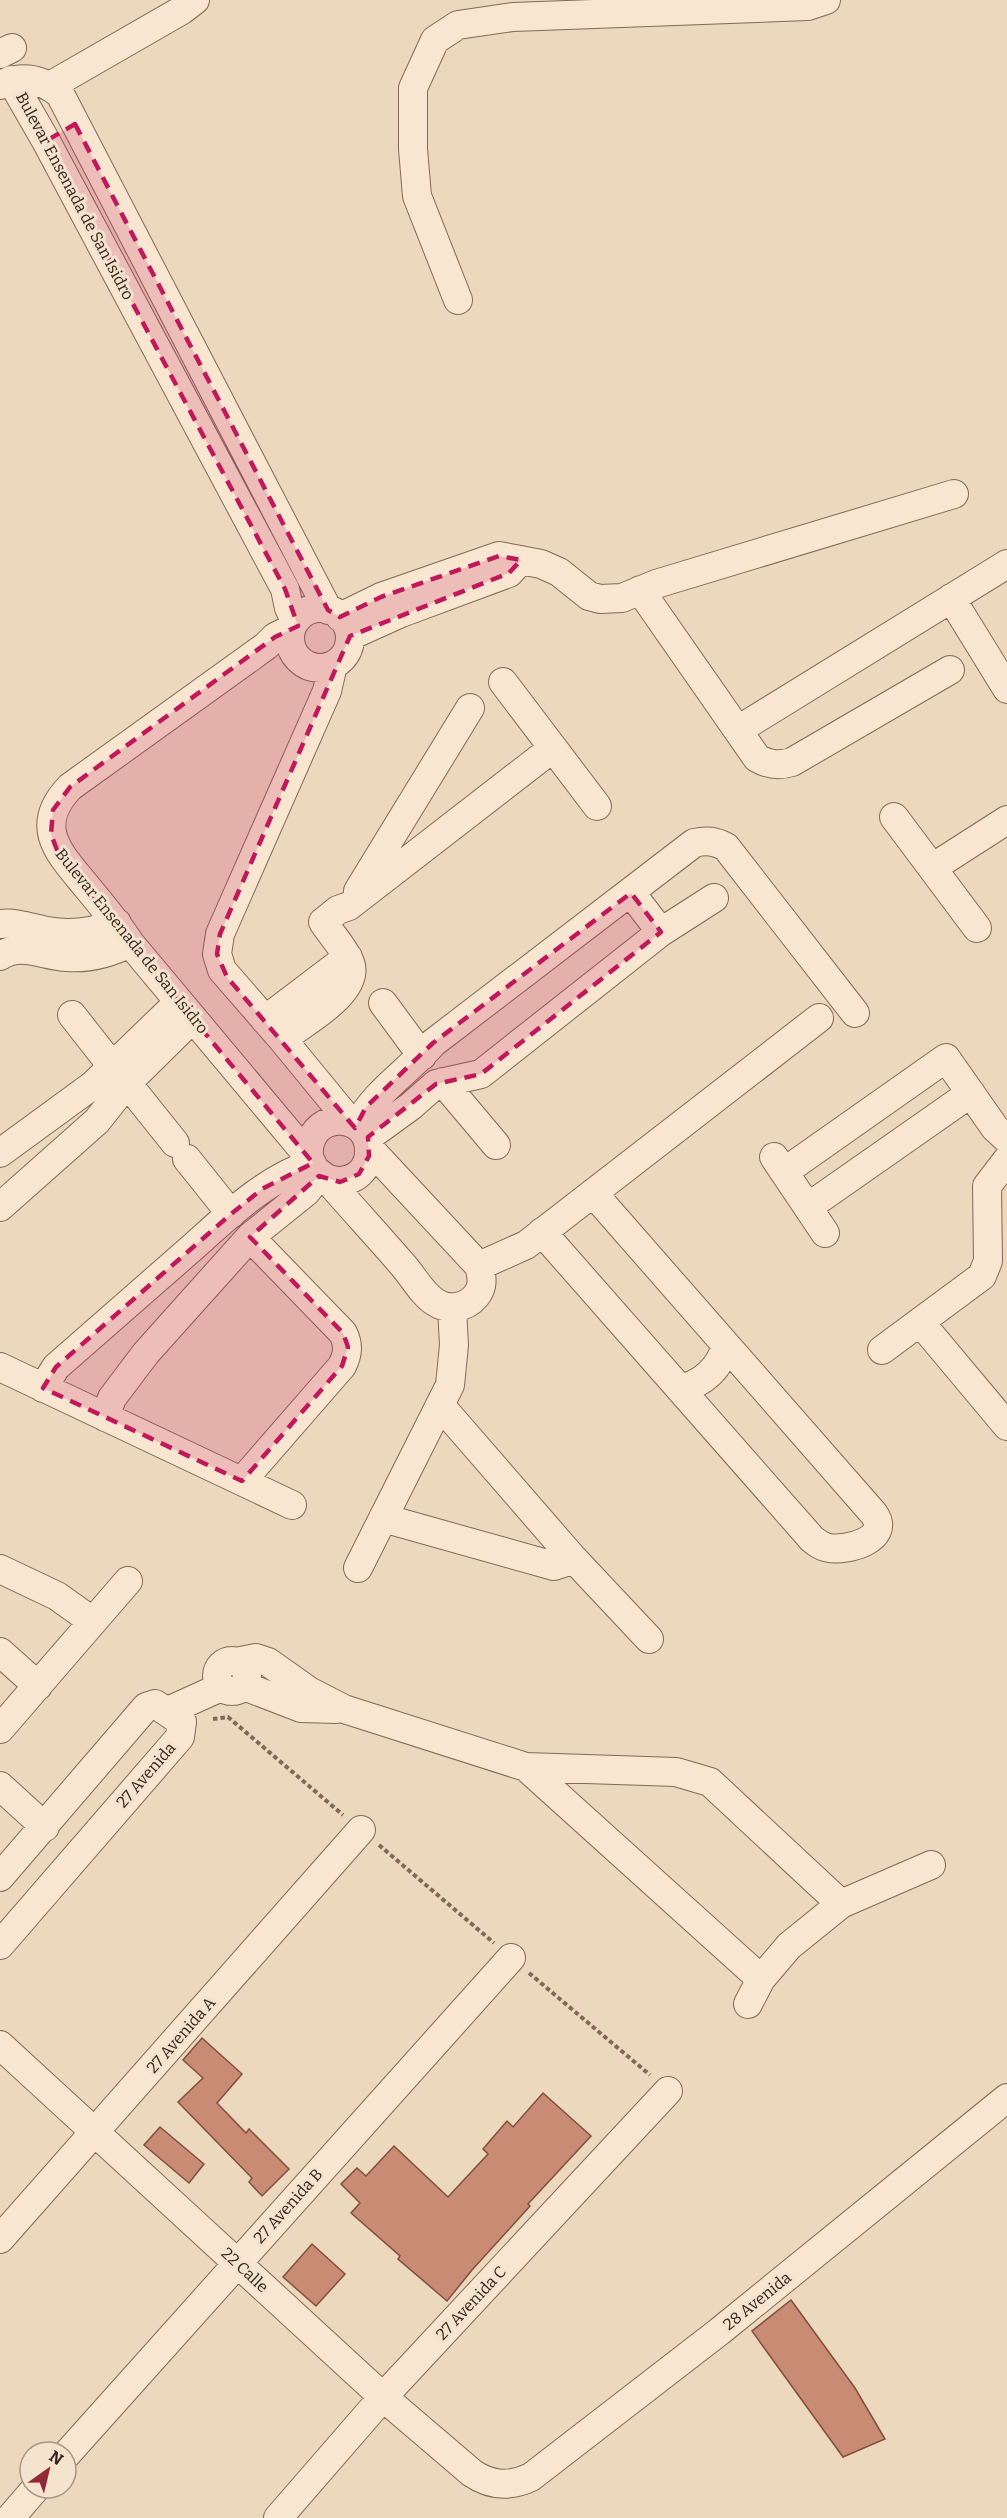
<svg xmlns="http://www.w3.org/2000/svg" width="1007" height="2518" viewBox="0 0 1007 2518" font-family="Bitter,serif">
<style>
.building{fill:#ca8b74;stroke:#824f3e;stroke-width:1.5}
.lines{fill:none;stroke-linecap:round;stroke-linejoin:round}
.minor-casing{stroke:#836857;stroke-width:30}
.path{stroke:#836857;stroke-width:4;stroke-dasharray:4.5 3;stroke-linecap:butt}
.minor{stroke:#f8e6d0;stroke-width:28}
.marked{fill:#c2185b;fill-opacity:0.2;stroke:#c2185b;stroke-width:4.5;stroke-dasharray:12 8;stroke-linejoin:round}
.labels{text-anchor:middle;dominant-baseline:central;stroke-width:6;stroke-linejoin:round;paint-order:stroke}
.street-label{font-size:16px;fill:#33241b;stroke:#f4e3cd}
</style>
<rect width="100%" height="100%" fill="#ecd8bd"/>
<path class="building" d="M202 2038 242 2074 217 2103 246 2133 249 2129 289 2169 262 2196 249 2182 252 2178 178 2102 203 2078 183 2060Z
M543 2093 591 2136 528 2204 530 2206 472 2270 447 2301 398 2259 400 2256 351 2213 360 2203 341 2184 357 2168 366 2176 394 2146 448 2197 488 2154 483 2149 507 2121 513 2127Z
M160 2127 204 2164 189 2183 144 2145Z
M312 2244 345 2274 316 2306 283 2277Z
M791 2300 855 2388 885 2439 843 2457 752 2331Z"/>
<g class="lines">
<g class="minor-casing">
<path id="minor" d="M0 54 12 48
M11 80 46 141 285 589 289 608 295 621
M0 85C22 75 42 79 60 94L328 610
M50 86 182 10 195 0
M458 300 417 196 413 149V88L435 40 458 25 513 17 808 6 826 0
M640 590 757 758C769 765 779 766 792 762L950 670
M951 598 1007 689
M290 638a30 30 0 1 1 60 0a30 30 0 1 1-60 0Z
M340 617 381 597 499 556 541 564 559 572 589 596 600 599 622 598 656 584 954 494
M291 629 275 637 266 646 70 787C32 827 59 853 87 887 102 905 117 923 130 943L309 1157 315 1170 326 1178C351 1207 377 1235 402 1264 413 1276 422 1294 435 1302 448 1311 466 1308 476 1296 484 1286 482 1277 479 1266L370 1149
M350 636 401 613 509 573 521 560
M333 665 327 691 220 934 217 954 222 970 282 1039 351 1123
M503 682 597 806
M738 730 1007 564
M894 817 977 928
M932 868 1007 820
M358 891 470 708
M631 893 661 932
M0 924C16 922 32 928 47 931 71 936 94 932 117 923
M0 956C21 942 43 956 67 957 90 959 110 953 130 943
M383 1003 422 1056
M72 1015 112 1066
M265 1020 348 957
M282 1039C303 1023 364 991 349 960 343 947 331 934 323 922L338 910 349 906 553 748
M443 1082 496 1145
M127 1083 175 1143
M357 1126C375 1091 408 1072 433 1043L694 843C707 840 715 841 726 847L855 1013
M367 1138 411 1106 436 1084 481 1074 661 932 714 898
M0 1153 93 1085 179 1002
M309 1157C305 1110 370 1109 369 1152 369 1160 366 1167 360 1173 350 1182 338 1183 326 1178
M774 1157 825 1233
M187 1159 231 1214
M784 1172 946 1058 995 1128 1007 1139
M0 1207 97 1121 127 1083 193 1018
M808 1207 971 1093
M542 1232 812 1539C817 1543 822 1547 829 1548 846 1551 892 1540 874 1514L593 1193
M479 1266 526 1245 819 1018
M920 1322 1007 1426
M882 1350 982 1276 988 1261 987 1186 1007 1160
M0 1367 292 1505
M43 1388 56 1367C99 1329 142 1292 185 1254 224 1220 261 1181 311 1164
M680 1389C704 1383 719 1369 726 1346
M440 1405 571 1556 649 1639
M105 1417 112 1398 146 1353 250 1237 306 1192 320 1175
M242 1481 342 1366C348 1354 349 1345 343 1333L250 1237
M383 1518 554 1566 563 1563 571 1556
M358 1568 450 1385 454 1345 452 1308
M0 1569 57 1596 92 1621
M0 1652 38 1686
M217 1676a15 15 0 1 1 30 0a15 15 0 1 1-30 0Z
M236 1662 256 1658 268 1662 309 1691 344 1709 526 1767 761 1979
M244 1686 301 1708 336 1709
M168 1711 221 1687
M0 1729 128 1581
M526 1767 676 1772 710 1782 841 1904
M0 1786 45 1827
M0 1877 146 1707 155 1704 182 1722 180 1737 0 1945
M748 2004 761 1979 789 1946 841 1904 931 1865
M0 2045 383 2397 472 2473C491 2486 510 2487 531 2477L720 2331 1007 2098
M0 2239 361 1830
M66 2455 511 1958
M10 2518 36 2488
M278 2518 383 2397 668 2091"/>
</g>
<path class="path" d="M213 1719 228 1717 343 1815
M379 1845 494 1943
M529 1973 650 2075"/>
<use href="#minor" class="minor"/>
</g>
<path class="marked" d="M75 124 328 610 340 617 381 597 499 556 521 560 509 573 350 636 220 934 217 954 227 977 355 1128 366 1107 433 1043 631 893 661 932 481 1074 436 1084 368 1137 369 1156 359 1174 340 1182 319 1176 250 1237 343 1333 348 1347 342 1366 242 1481 43 1388 56 1367 231 1214 262 1189 313 1163 130 943 57 850 51 834 53 810 70 787 275 637 298 626 285 589 46 141Z"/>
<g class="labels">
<g class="street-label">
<text transform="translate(75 196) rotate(62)">Bulevar Ensenada de San Isidro</text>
<text transform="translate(132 941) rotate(51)">Bulevar Ensenada de San Isidro</text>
<text transform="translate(146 1775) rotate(-49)">27 Avenida</text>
<text transform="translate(181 2035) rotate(-49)">27 Avenida A</text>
<text transform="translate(288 2206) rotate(-48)">27 Avenida B</text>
<text transform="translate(245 2270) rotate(43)">22 Calle</text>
<text transform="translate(757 2301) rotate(-39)">28 Avenida</text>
<text transform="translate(471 2303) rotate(-47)">27 Avenida C</text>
</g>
</g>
<g transform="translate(48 2470) rotate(34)"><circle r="28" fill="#f4e3cd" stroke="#a79786" stroke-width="1.5"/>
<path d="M0-4.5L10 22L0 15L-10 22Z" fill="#912938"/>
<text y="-9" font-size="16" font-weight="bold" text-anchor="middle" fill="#33241b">N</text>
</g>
</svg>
